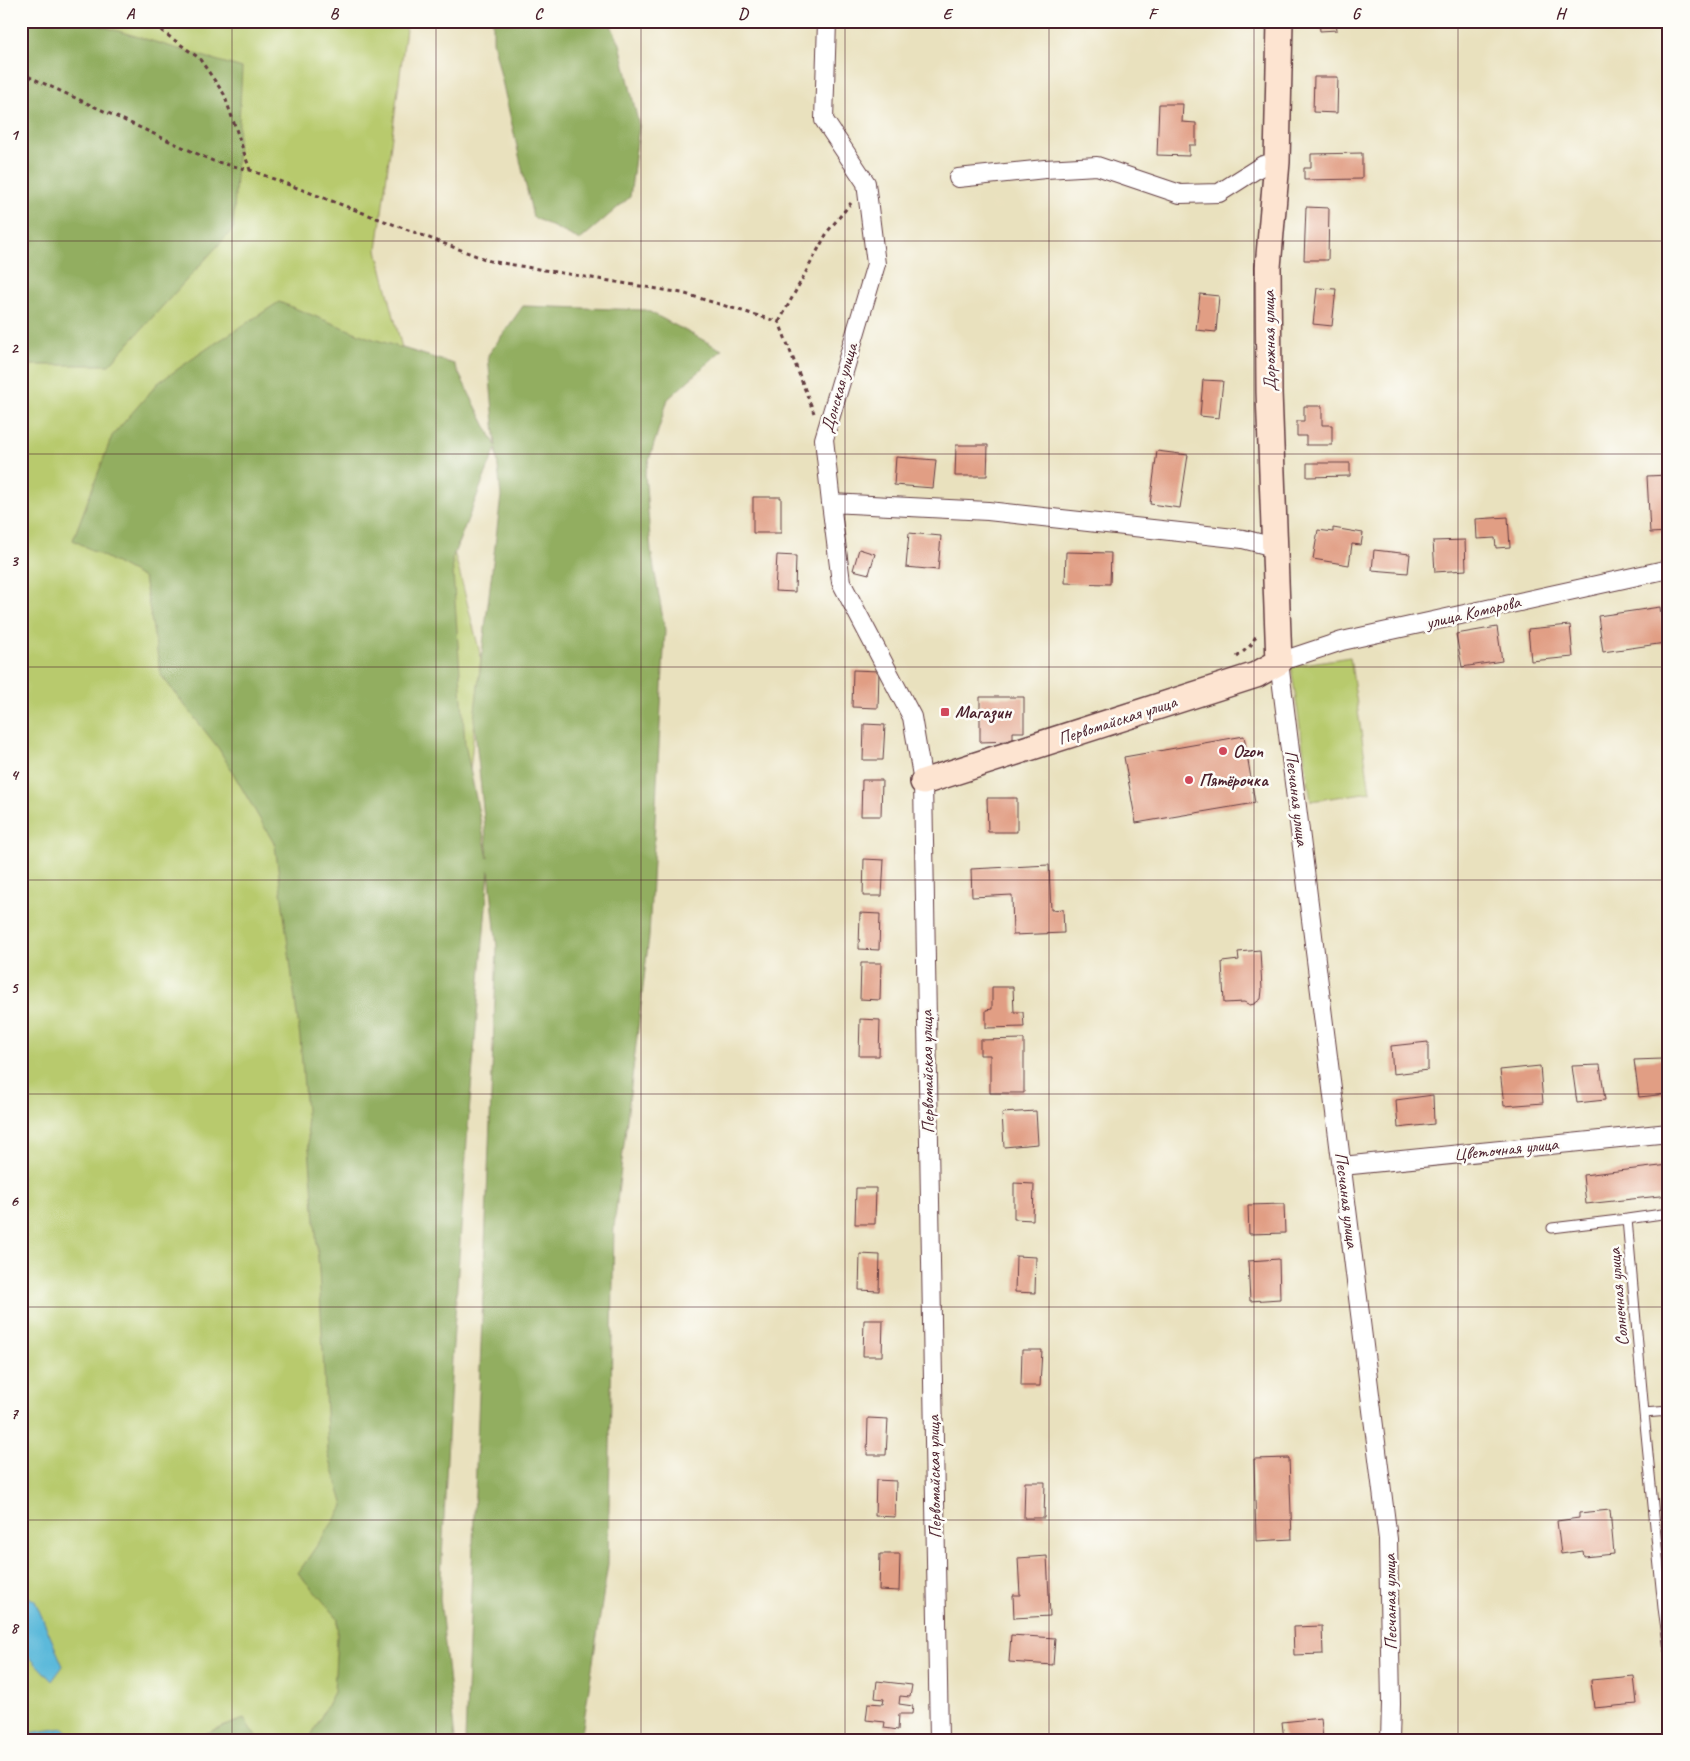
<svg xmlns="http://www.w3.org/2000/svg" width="1690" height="1761" viewBox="0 0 1690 1761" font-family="Caveat,sans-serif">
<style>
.green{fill:#b8ca6d;stroke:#81744c}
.forest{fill:#92ae60;stroke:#6e6646;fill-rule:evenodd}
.water{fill:#5cb9da;stroke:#536c82}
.building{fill:#e19e84}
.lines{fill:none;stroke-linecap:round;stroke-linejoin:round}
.lane-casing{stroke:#623c41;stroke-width:11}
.street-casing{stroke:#623c41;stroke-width:20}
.secondary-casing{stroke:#623c41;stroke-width:28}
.path{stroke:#623c41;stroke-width:3;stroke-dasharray:4 4;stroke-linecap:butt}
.lane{stroke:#fff;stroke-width:9}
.street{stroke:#fff;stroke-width:18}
.secondary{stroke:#fde4d1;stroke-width:25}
.grid{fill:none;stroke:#4a1f2b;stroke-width:1;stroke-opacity:0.55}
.poi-dot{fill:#d1495b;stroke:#fdfcf7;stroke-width:2}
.labels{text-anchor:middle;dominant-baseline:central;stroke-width:5;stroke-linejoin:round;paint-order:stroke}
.street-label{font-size:18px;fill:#4a1f2b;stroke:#fdfcf7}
.poi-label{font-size:18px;font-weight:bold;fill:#4a1f2b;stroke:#fdfcf7;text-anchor:start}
.neatline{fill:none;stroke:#4a1f2b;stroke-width:2}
.grid-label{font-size:16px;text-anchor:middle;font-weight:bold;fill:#4a1f2b}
</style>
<rect width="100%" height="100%" fill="#fdfcf7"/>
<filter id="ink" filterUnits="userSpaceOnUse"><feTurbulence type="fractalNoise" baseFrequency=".02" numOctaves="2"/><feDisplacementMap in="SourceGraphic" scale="10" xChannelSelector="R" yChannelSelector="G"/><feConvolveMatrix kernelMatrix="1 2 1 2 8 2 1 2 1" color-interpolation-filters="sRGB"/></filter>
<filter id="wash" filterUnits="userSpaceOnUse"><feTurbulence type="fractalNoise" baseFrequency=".0096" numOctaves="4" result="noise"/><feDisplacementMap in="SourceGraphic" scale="20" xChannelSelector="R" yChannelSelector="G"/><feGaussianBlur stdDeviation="1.12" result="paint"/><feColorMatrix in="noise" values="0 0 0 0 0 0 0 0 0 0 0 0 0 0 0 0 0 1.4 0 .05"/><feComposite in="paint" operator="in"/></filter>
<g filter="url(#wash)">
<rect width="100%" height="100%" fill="#e9e1be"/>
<path class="green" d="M21 21H407L377 250 481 657 377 1740H21Z
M1350 657 1370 792 1311 801 1291 666Z"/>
<path class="forest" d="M21 21H85L242 68 233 229 109 365H21Z
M493 21H609L620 44 639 126 630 197 580 240 533 217 493 41Z
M279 302 367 337 454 364 496 446 488 355 523 306 646 310 722 350 668 399 645 473 651 551 665 630 649 937 614 1227 608 1564 581 1740H465L497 948 489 870 468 1126 452 1359 440 1598 455 1740H309L334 1692 338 1618 298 1573 344 1506 328 1453 319 1271 300 1038 275 845 219 749 161 675 144 578 73 540 112 436 158 383 205 350ZM496 448 501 496 474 719 488 858 465 744 452 559Z
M244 1719 258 1740H188Z"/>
<path class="water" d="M21 1592 35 1601 63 1666 52 1681 21 1648Z
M64 1728 77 1740H21V1734Z"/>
<g id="blocks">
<path class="building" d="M1319 21H1336L1337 30 1320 31Z
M1314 77H1338L1337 113 1313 112Z
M1159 104H1183L1182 122 1196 123V145H1189V156L1157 155Z
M1362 153V179L1304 180V168H1311V154Z
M1306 207 1329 208 1328 260H1304Z
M1317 288 1336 289 1332 326 1313 324Z
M1200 294 1219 296 1216 332 1196 330Z
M1203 380 1223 381 1219 418 1200 416Z
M1304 406H1322V425H1332V445H1306V436H1297V421H1304Z
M956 445H988L987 476H955Z
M1157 451 1188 455 1180 508 1150 504Z
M896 457 936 460 933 488 894 485Z
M1307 463H1350V476L1307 477Z
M1669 475V532L1650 533 1647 476Z
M753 497H781V533H753Z
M1508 517 1510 547 1496 548 1495 538 1477 539 1476 519Z
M1333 528 1363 533 1361 545 1352 544 1349 565 1313 559 1318 530 1333 532Z
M909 533 941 536 938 570 906 567Z
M1465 540 1466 570 1435 572 1433 541Z
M859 549 875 554 869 574 853 570Z
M1374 550 1410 554 1408 573 1372 570Z
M1066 552 1111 553 1110 584 1065 583Z
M777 555 796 556 795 592 775 591Z
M1660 607 1665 643 1603 652 1598 616Z
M1570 625 1573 657 1531 661 1528 629Z
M1497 627 1502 661 1462 667 1456 634Z
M853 670 879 671 878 708 852 707Z
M980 697H1024V732H1013V741L980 742Z
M864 724 885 725 883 760H863Z
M1244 736 1255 803 1136 823 1124 757Z
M862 780H882L881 816H861Z
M987 798H1017V832H988Z
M864 859 884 860 882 896H863Z
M1049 865 1051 910 1063 909 1064 933 1013 935 1012 895 972 897 971 869Z
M860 913 880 914 879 950 859 949Z
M1260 950 1262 990 1261 999 1254 1004 1250 1005 1244 1002 1224 1003 1222 962 1239 960 1238 952Z
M861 963H881L880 1000 860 999Z
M992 987H1013L1014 1012H1023L1024 1027 986 1028V1010L992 1009Z
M860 1019 880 1020 879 1056H859Z
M1024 1039V1093H990V1055H980V1040Z
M1428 1042V1070L1393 1074 1391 1046Z
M1662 1059 1667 1094 1639 1097 1634 1060Z
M1600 1065 1605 1100 1577 1103 1572 1066Z
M1540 1066 1543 1103 1504 1106 1500 1070Z
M1433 1095 1434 1124 1398 1128 1396 1100Z
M1036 1111 1038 1144 1004 1147 1002 1113Z
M1669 1165V1195L1586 1204 1583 1175Z
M1014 1183 1034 1184 1033 1220 1014 1219Z
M856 1188H876L875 1224H855Z
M1284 1204 1285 1233 1249 1234 1248 1205Z
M860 1254 880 1255 879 1291 859 1290Z
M1016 1256 1036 1257 1035 1293 1015 1292Z
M1279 1259 1280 1299 1250 1301 1248 1261Z
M864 1320H883L882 1356H863Z
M1022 1350H1042L1040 1386H1021Z
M868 1418 888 1419 886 1455H867Z
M1289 1458 1292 1539 1256 1541 1254 1459Z
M876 1480 896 1481 895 1517 875 1516Z
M1025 1482H1045L1044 1518H1024Z
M1610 1510 1614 1554 1584 1557 1583 1551 1561 1554 1557 1521 1579 1518V1513Z
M880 1554H900L899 1591 879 1590Z
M1047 1556 1050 1616 1014 1618 1013 1595H1020L1018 1558Z
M1322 1626 1323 1654 1294 1655 1293 1627Z
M1011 1635 1055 1638 1053 1665 1009 1662Z
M1634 1676 1637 1704 1594 1708 1591 1680Z
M877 1681 912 1685 910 1697 900 1696 899 1704 913 1706 912 1714H899L898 1730 884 1728 885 1722 866 1720 868 1703 883 1704 884 1699 875 1698Z
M1321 1718 1323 1740H1284L1282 1722Z"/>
</g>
</g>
<g filter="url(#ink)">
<use href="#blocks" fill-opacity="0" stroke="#623c41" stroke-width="1"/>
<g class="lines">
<g class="lane-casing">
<path id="lane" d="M1669 1213 1627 1219 1644 1413 1669 1411
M1552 1228 1627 1219
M1644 1413 1663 1608H1669
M1663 1608 1669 1650"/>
</g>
<g class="street-casing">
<path id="street" d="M827 21 824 120 866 183 876 264 824 439 831 503 841 582 912 717 923 782 939 1740
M958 178 1045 169 1097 166 1180 194 1219 193 1263 165 1277 162
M831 503 988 511 1243 539 1274 547
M1342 1166 1669 1133
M1390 1740 1391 1704 1388 1539 1279 662 1342 641 1669 569"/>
</g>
<g class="secondary-casing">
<path id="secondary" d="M923 782 1256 675 1279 662 1269 392 1268 267 1277 162 1280 21"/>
</g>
<path class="path" d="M148 21 199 58 224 94 250 170
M21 73 213 161 250 170 490 261 682 293 779 322 814 413
M779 322 828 231 851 203
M1237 657 1251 645 1256 636"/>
<use href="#lane" class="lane"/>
<use href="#street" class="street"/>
<use href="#secondary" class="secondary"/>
</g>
</g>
<path class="grid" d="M232 21V1740M436 21V1740M641 21V1740M845 21V1740M1049 21V1740M1254 21V1740M1458 21V1740M21 241H1669M21 454H1669M21 667H1669M21 880H1669M21 1094H1669M21 1307H1669M21 1520H1669"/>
<g class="poi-dot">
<rect x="940" y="707" width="10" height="10" rx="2.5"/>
<circle cx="1223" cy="751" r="5"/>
<circle cx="1189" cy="780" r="5"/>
</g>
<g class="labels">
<g class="street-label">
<text transform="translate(1269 341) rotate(-91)">Дорожная улица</text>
<text transform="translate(839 388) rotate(-74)">Донская улица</text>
<text transform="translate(1473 612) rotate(-13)">улица Комарова</text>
<text transform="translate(1117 720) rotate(-18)">Первомайская улица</text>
<text transform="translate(1297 798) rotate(83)">Песчаная улица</text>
<text transform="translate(927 1072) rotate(-91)">Первомайская улица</text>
<text transform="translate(1506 1149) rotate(-6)">Цветочная улица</text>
<text transform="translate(1347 1200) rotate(83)">Песчаная улица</text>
<text transform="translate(1618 1297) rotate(-95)">Солнечная улица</text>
<text transform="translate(934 1477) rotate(-91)">Первомайская улица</text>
<text transform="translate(1390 1602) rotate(-91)">Песчаная улица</text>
</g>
<g class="poi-label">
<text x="955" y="712">Магазин</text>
<text x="1233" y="751">Ozon</text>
<text x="1199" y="780">Пятёрочка</text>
</g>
</g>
<rect width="1690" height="1761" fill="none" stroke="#fdfcf7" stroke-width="55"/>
<rect x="28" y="28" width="1634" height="1706" class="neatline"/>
<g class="grid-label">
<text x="130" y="19">A</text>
<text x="334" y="19">B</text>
<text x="538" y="19">C</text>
<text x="743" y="19">D</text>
<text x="947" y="19">E</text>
<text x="1152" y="19">F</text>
<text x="1356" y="19">G</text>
<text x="1560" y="19">H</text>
<text x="14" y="140">1</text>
<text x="14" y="353">2</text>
<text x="14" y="566">3</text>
<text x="14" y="780">4</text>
<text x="14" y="993">5</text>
<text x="14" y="1206">6</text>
<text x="14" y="1419">7</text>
<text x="14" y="1633">8</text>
</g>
</svg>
